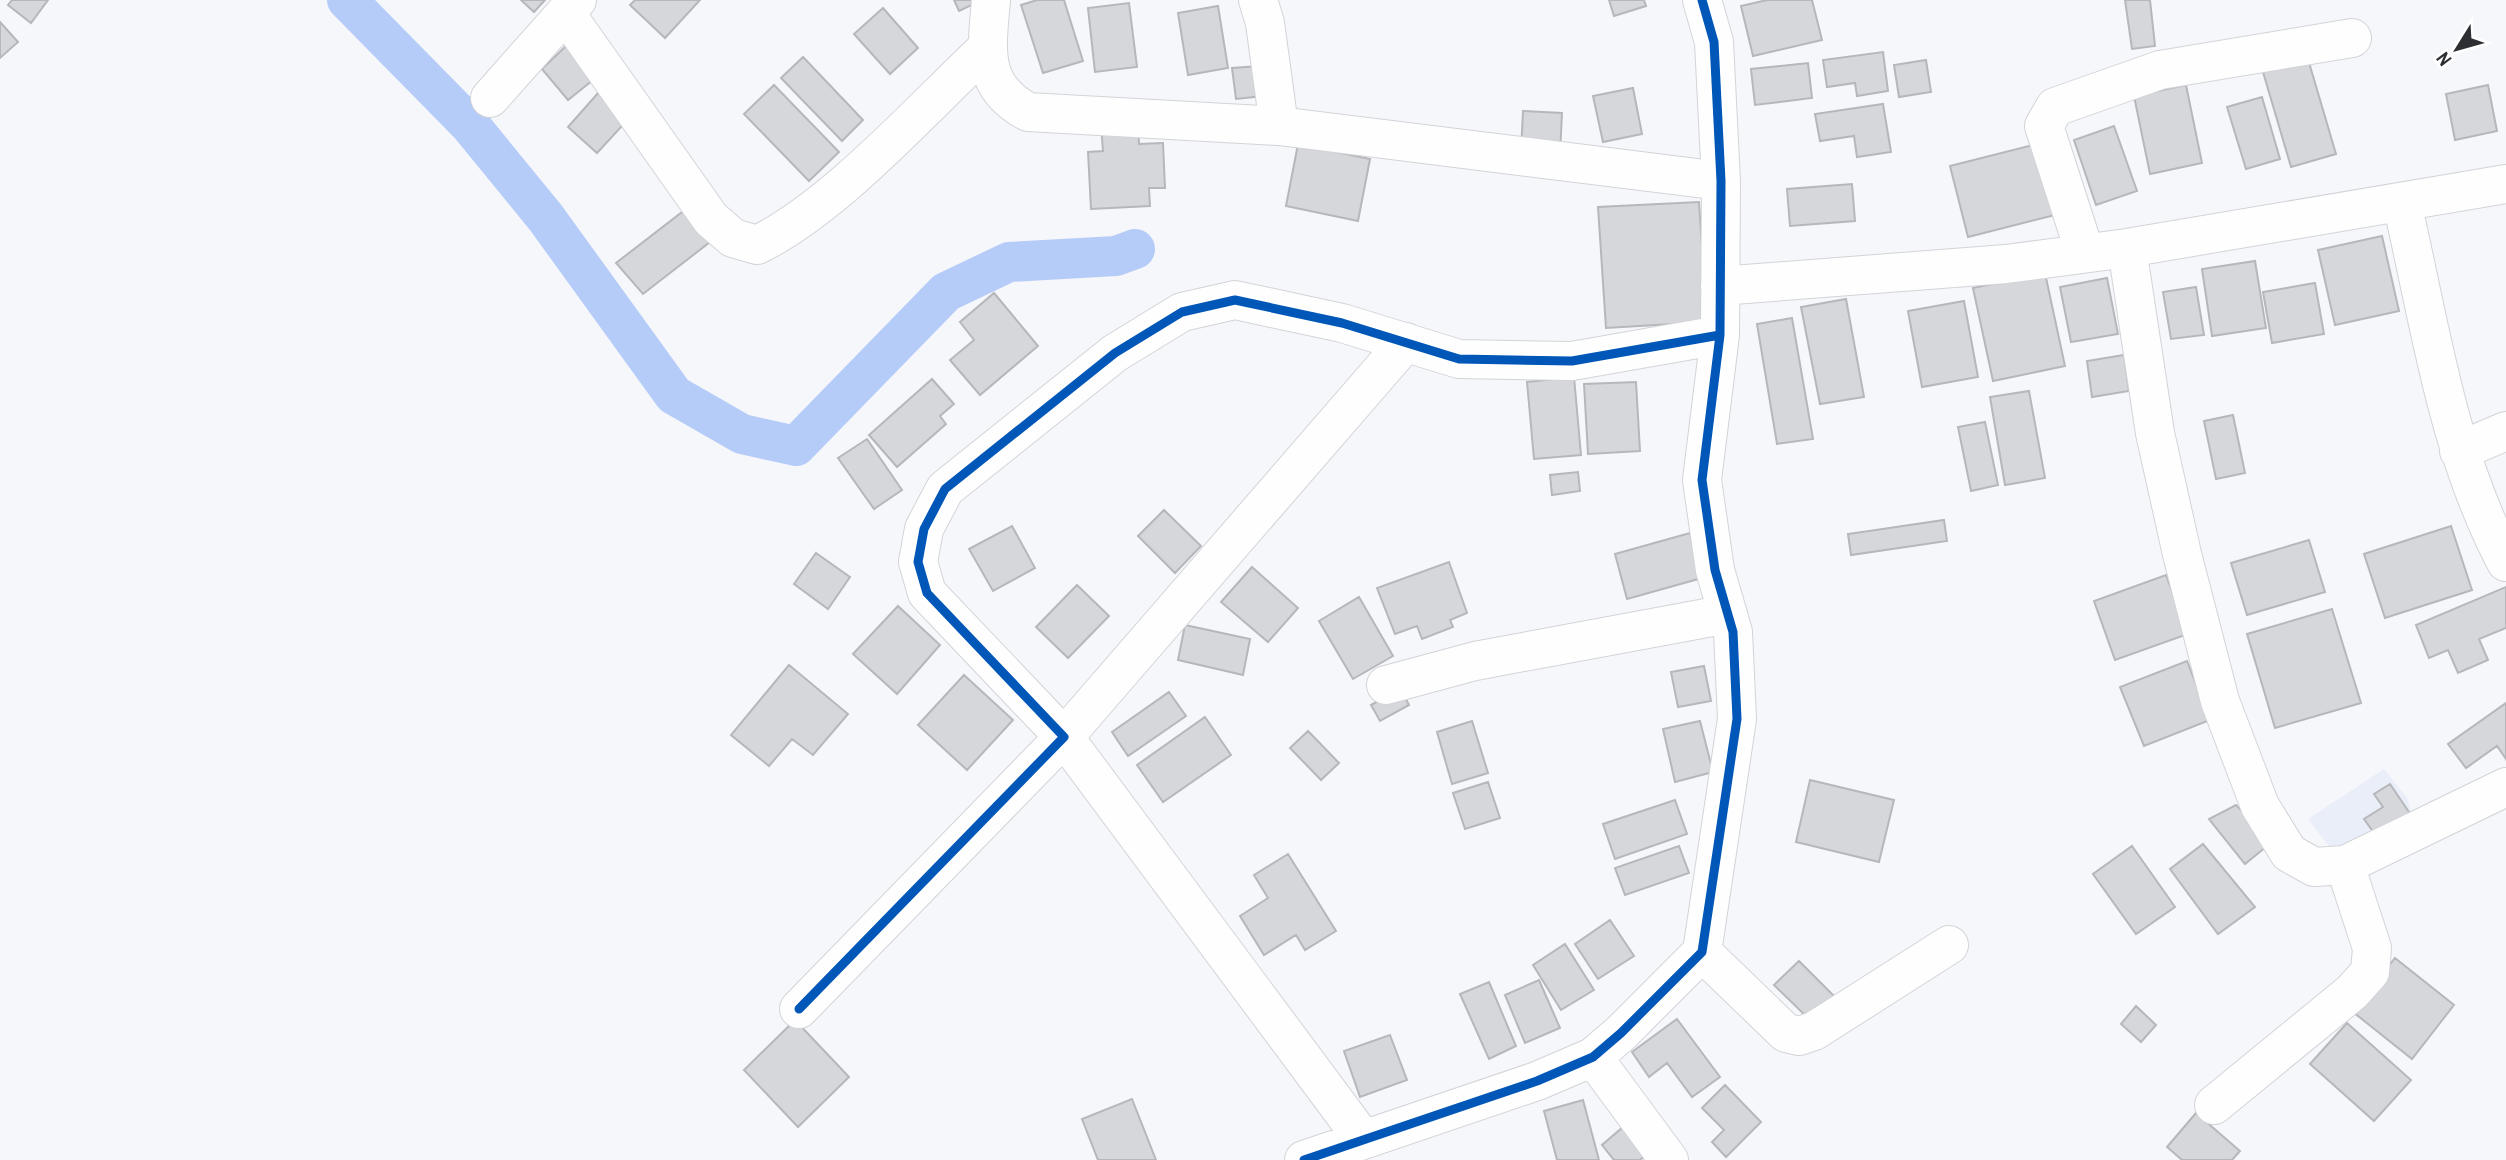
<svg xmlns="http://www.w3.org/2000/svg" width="2506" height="1160" viewBox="0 0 2506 1160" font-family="'Archivo Narrow',sans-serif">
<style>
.built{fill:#e9eef9}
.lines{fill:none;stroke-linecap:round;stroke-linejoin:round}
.canal{stroke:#b6ccf8;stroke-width:40}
.building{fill:#d6d7db;stroke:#b6b7bb;stroke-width:2}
.minor-casing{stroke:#d2d4d8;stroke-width:40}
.minor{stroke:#fefefe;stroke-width:38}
.cycleway-casing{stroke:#fff;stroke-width:13}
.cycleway{stroke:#0057b8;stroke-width:9}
</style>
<rect width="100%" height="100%" fill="#f6f7fb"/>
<path class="built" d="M2384 769 2407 798 2415 823 2338 858 2308 819Z"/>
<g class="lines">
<path class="canal" d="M347 0 470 125 546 218 674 395 742 434 796 446 946 292 1009 262 1116 256 1135 249"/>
</g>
<path class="building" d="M12 0H48L31 23 8 5Z
M521 0H545L534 12Z
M635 0H700L665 38 630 5Z
M954 0H977L978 2 959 11Z
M1037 0H1064L1083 61 1043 73 1021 5Z
M1609 0H1644L1646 6 1614 16Z
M1767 0H1812L1822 40 1753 56 1741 6Z
M2125 0H2150L2155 46 2132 49Z
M1129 3 1137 67 1095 72 1088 8Z
M1218 6 1228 68 1188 75 1178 13Z
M883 8 918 48 890 74 854 34Z
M0 22 18 42 0 58Z
M566 46 598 76 568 100 542 69Z
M1883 52 1888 91 1857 96 1855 83 1827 87 1823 60Z
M803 57 863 120 842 141 781 78Z
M2308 59 2336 154 2291 167 2263 72Z
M1926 60 1931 92 1899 97 1894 65Z
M1808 63 1812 98 1755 105 1751 69Z
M1259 66 1263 96 1236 99 1232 68Z
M774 85 839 152 809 181 744 114Z
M2186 85 2202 163 2150 174 2134 96Z
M2488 85 2497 131 2455 140 2446 94Z
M1633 88 1642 134 1603 142 1593 96Z
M599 92 622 126 597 153 568 127Z
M2262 97 2280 159 2246 169 2227 107Z
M1883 104 1891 152 1857 157 1854 136 1820 141 1815 114Z
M1523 111 1562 113 1560 154 1521 152Z
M1138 125 1139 144 1163 143 1165 188H1149L1150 206 1091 209 1088 152 1103 151 1101 126Z
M2114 126 2137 191 2096 205 2074 140Z
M2041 143 2059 214 1968 237 1950 166Z
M1298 144 1370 159 1358 221 1286 206Z
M1852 184 1855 221 1790 226 1787 189Z
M1699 202 1707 322 1606 328 1598 207Z
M686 209 710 242 643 294 616 263Z
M2382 236 2399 311 2335 325 2318 250Z
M2255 261 2266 328 2212 336 2202 269Z
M2045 273 2065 366 1993 381 1973 288Z
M2107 278 2118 334 2071 342 2060 287Z
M2315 283 2324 334 2272 343 2263 292Z
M2196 287 2204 335 2171 339 2163 292Z
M994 293 1038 346 980 395 950 360 974 340 960 322Z
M1846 299 1864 397 1820 404 1801 307Z
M1964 301 1978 377 1922 387 1908 311Z
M1792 318 1813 439 1777 444 1757 324Z
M2124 355 2129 391 2092 397 2087 361Z
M1574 377 1581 455 1534 459 1527 382Z
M932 379 954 404 940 416 946 424 897 467 869 435Z
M1636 382 1640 451 1588 454 1584 384Z
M2029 391 2045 478 2005 485 1990 397Z
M2233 415 2245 473 2216 479 2204 421Z
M1985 422 1998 485 1971 491 1958 427Z
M867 439 902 490 874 509 838 458Z
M1578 472 1580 491 1552 495 1550 475Z
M1164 510 1201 546 1175 573 1138 536Z
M1944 520 1947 541 1851 555 1848 534Z
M1012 526 1035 568 993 591 969 549Z
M2451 526 2472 590 2385 618 2364 554Z
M1690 533 1702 578 1627 599 1615 554Z
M2309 540 2325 592 2247 615 2231 563Z
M816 553 850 577 828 609 794 584Z
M1449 562 1467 613 1450 620 1453 627 1422 639 1417 626 1395 634 1377 588Z
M1252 567 1298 608 1268 642 1221 602Z
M2166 575 2188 634 2115 660 2094 601Z
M1077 585 1109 616 1068 658 1036 627Z
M2506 587V628L2479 639 2488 660 2458 673 2448 650 2429 658 2416 625Z
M1359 597 1393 656 1353 679 1319 621Z
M898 606 940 645 897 694 853 654Z
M2332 609 2361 703 2275 728 2247 634Z
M1185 625 1250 639 1243 675 1178 660Z
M2187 661 2210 720 2144 746 2120 687Z
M789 665 848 714 813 755 792 739 769 766 731 735Z
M1704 666 1711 701 1678 707 1671 672Z
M964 675 1013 720 967 770 918 725Z
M1401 689 1409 705 1380 721 1371 705Z
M1169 692 1186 716 1128 756 1112 732Z
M2506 703V759L2497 746 2466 768 2448 744Z
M1205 717 1231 755 1163 802 1137 765Z
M1472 721 1488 773 1452 784 1437 732Z
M1700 721 1713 772 1675 782 1663 729Z
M1308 731 1339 763 1321 780 1290 748Z
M1810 780 1894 800 1879 862 1796 842Z
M1488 782 1500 818 1465 829 1453 793Z
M2390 784 2413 818 2374 833 2364 819 2383 807 2374 794Z
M1675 800 1687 834 1615 859 1603 824Z
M2236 805 2272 842 2245 864 2209 819Z
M2203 844 2255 907 2218 934 2170 869Z
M1679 846 1689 873 1625 895 1615 868Z
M2132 846 2175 907 2136 934 2093 874Z
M1288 854 1336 931 1305 950 1296 935 1264 955 1240 916 1268 898 1254 875Z
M1610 920 1634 956 1598 979 1575 944Z
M1565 944 1594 990 1561 1010 1533 965Z
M2395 958 2454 1005 2412 1059 2353 1012Z
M1799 961 1835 997 1811 1021 1774 985Z
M1539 980 1560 1028 1525 1043 1505 995Z
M1489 982 1516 1046 1489 1059 1460 994Z
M2136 1006 2156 1025 2141 1042 2121 1024Z
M1677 1019 1720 1077 1692 1097 1667 1063 1649 1077 1632 1052Z
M795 1020 849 1077 798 1127 744 1070Z
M2347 1023 2411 1080 2374 1121 2310 1064Z
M1390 1035 1407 1080 1360 1097 1344 1051Z
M1725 1085 1761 1122 1726 1157 1712 1142 1724 1130 1702 1108Z
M1132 1099 1156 1160H1098L1082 1119Z
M1583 1100 1599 1160H1557L1544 1111Z
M2196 1113 2240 1151 2232 1160H2182L2167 1147Z
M1630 1121 1653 1149 1640 1160H1614L1602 1145Z"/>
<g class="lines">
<g class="minor-casing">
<path id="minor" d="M991 0C987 48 979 86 1028 112L1279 126 1721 181
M1258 0 1265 23 1279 126
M566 14 711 219 733 238 757 245C835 207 922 109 987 48
M490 98 577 0
M2402 203C2430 324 2447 451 2506 562
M2127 248 2155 433 2182 554 2220 701 2260 806 2289 853 2314 867 2345 865 2506 787
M2085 253 2044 126 2055 107 2160 70 2352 38
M1720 286 2006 264 2127 248 2506 184
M2459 451 2506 431
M1386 685 1475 661 1728 614
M1702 952 1786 1033 1799 1036 1814 1031 1949 945
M799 1009 1064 737 927 593 918 562 924 529 945 489 1115 353 1182 312 1235 300 1342 323 1459 359 1572 361 1720 335
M1593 1057 1669 1160
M2214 1105 2352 992 2370 972 2372 948 2345 865
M1363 1139 1064 737 1406 342
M1304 1160 1537 1081 1593 1057 1621 1033 1702 952 1737 719 1733 632 1715 570 1702 480 1720 335 1721 181 1714 42 1702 0"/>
</g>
<use href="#minor" class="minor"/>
<g class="cycleway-casing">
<path id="cycleway" d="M799 1009 1064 737 927 593 918 562 924 529 945 489 1115 353 1182 312 1235 300 1342 323 1459 359 1572 361 1720 335
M1304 1160 1537 1081 1593 1057 1621 1033 1702 952 1737 719 1733 632 1715 570 1702 480 1720 335 1721 181 1714 42 1702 0"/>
</g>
<use href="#cycleway" class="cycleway"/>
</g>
<g transform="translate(2457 49) rotate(233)" stroke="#ffffff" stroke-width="5" paint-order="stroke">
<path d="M0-5L12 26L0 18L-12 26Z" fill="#2d2f33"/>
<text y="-10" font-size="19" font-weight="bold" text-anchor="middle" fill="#2d2f33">N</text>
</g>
</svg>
